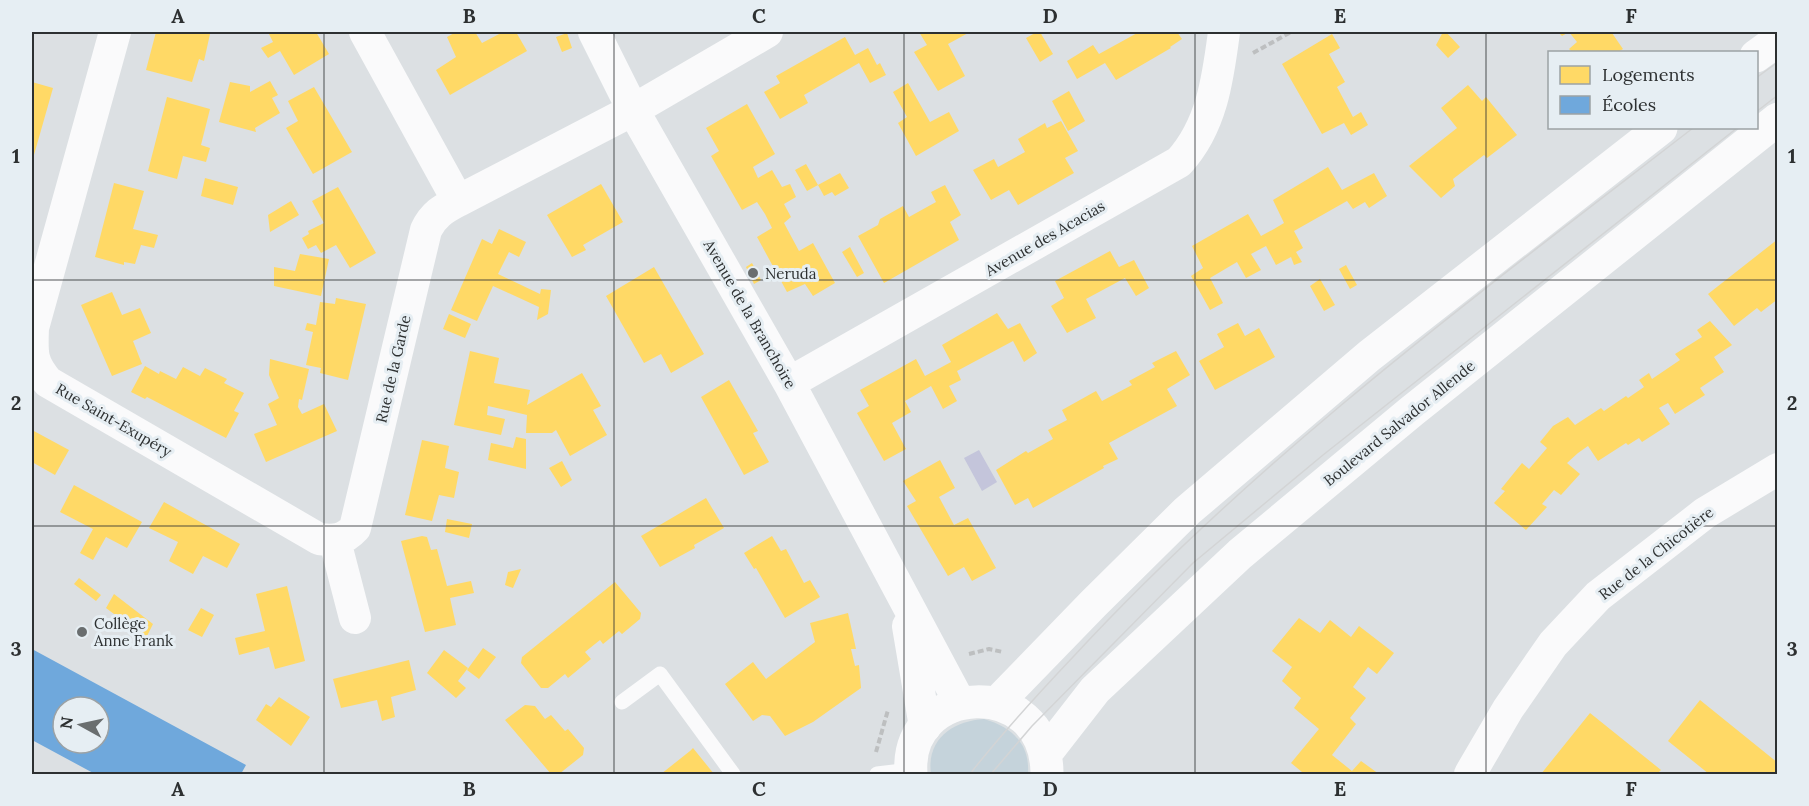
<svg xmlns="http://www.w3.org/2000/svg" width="1809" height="806" viewBox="0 0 1809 806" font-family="Lora,serif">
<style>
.green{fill:#c5d3db}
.water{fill:#c4c5db}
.homes{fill:#ffd966}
.schools{fill:#6fa8dc;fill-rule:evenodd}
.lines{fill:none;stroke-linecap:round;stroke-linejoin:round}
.path{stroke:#bdbfc0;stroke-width:4;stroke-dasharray:6 3;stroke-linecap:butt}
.lane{stroke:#fafafb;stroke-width:15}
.street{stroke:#fafafb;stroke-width:32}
.secondary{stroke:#fafafb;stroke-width:33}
.tram{stroke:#d3d4d5;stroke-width:1.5}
.grid{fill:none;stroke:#2d3031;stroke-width:1.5;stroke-opacity:0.55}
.poi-dot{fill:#6a6e6f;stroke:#e6eef3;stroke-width:2}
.labels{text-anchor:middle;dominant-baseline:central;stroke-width:6;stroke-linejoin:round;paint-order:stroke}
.street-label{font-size:15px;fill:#2d3031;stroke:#e6eef3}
.poi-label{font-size:15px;fill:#2d3031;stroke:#e6eef3;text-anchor:start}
.neatline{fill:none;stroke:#2d3031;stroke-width:2}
.grid-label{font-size:20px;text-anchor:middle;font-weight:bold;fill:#2d3031}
</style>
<rect width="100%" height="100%" fill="#dce0e3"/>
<path class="green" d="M984 719C1012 727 1030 744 1028 774H931C926 739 953 721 984 719Z"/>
<path class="water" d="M979 450 997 482 982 491 964 458Z"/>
<path class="homes" d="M156 32H201L210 34 204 61 199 59 192 82 146 70Z
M268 32H316L329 54 294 75 280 51 268 58 261 48 273 42Z
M456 32H475L482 43 503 32H516L527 51 450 95 436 70 456 57 447 37Z
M919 32H970L948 44 965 76 938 91 914 52 927 45Z
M1037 32H1040L1053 54 1040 62 1026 38Z
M1139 32H1177L1182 39 1170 47 1171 48 1116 80 1105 63 1077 79 1067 61 1093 45 1099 54Z
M1443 32H1446L1460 47 1448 58 1436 45Z
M1558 32H1614L1612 33 1623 49 1618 52H1572L1569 49 1577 42 1569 32 1562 36Z
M567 33 572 48 562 52 556 37Z
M1332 34 1340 48 1329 54 1345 82 1337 87 1353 117 1361 112 1368 125 1351 135 1344 123 1322 134 1282 64Z
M845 37 855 55 868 48 877 65 880 63 886 75 870 83 859 63 804 95 808 103 780 119 764 92 780 83 776 76Z
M270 81 278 95 272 98 280 113 255 128 256 132 219 122 230 82 250 86V92Z
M32 82 53 88 32 162Z
M908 83 930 122 949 112 959 131 916 156 898 123 907 117 893 92Z
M1468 85 1482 101 1486 97 1517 135 1487 158 1484 155 1453 179 1455 186 1441 198 1409 166 1457 128 1441 108Z
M314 87 352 152 313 174 286 128 298 121 288 101Z
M1069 91 1085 121 1068 131 1052 101Z
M167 97 210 109 201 145 210 148 206 162 183 156 177 179 148 171Z
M747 104 775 154 753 167 758 178 772 170 782 187 790 184 796 197 784 204 791 217 784 223 799 251 813 243 835 283 813 296 805 284 787 292 757 237 772 228 765 214 757 202 742 210 711 156 719 151 706 128Z
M1061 121 1078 151 1065 158 1074 173 1018 205 1009 190 991 200 973 170 994 159 998 167 1025 152 1018 139 1045 123 1047 128Z
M806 164 818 185 807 191 795 170Z
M1328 167 1342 190 1374 173 1387 196 1369 208 1365 202 1353 209 1347 201 1294 231 1303 248 1296 252 1302 262 1294 265 1291 257 1276 265 1266 246 1251 254 1261 270 1246 278 1237 262 1210 278 1223 303 1210 310 1191 276 1203 268 1192 246 1248 214 1261 236 1274 229 1284 223 1273 200Z
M840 173 849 188 835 196 832 192 824 196 818 185Z
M205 178 238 187 233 205 201 196Z
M114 183 144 191 133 229 158 235 154 248 141 245 135 264 124 262V265L95 257Z
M601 184 623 222 583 245 586 250 572 257 547 215Z
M945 185 961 215 950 222 959 240 884 283 858 236 878 225 880 219 903 206 909 217 936 202 931 192Z
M338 187 376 253 350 268 336 245 321 253 316 245 308 249 302 238 309 234 308 231 324 223 312 201Z
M291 201 299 215 270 232 268 215Z
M499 229 526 242 519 257 509 252 498 274 540 294 541 289 551 290 548 314 537 320 539 307 493 286 477 321 451 310 482 239 492 244Z
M1778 239V299L1761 312 1757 308 1734 326 1708 294Z
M850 247 864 273 857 277 842 252Z
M1110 251 1119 267 1134 260 1149 288 1136 296 1125 278 1086 299 1096 318 1067 333 1051 306 1064 298 1055 281Z
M300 254 329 259 321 296 274 286V267L295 271Z
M752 263 761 280 754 284 746 267Z
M1346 265 1357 285 1350 289 1339 269Z
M654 267 704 354 671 373 661 354 644 363 606 296Z
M1320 279 1335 305 1324 311 1310 286Z
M112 292 122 315 140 308 151 333 133 341 142 364 112 376 81 305Z
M336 298 366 304 348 380 320 373 321 368 306 365 313 332 305 330 307 323 316 325 320 302 335 304Z
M997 313 1008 329 1020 323 1037 353 1024 362 1013 341 957 371 961 380 949 386 957 401 943 409 931 386 905 401 911 412 892 423 906 449 884 461 857 413 869 406 860 390 916 359 925 376 940 368 951 362 942 345Z
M449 314 471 324 465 338 443 329Z
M1710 321 1732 345 1714 357 1724 372 1700 388 1705 395 1675 414 1668 403 1659 408 1670 424 1642 442 1639 438 1628 445 1626 443 1598 461 1588 446 1578 453 1567 463 1580 474 1561 495 1554 490 1542 504 1547 507 1526 530 1494 503 1505 491 1501 489 1522 463 1529 469 1547 448 1540 442 1553 426 1568 417 1575 425 1601 408 1604 411 1626 396 1628 398 1644 387 1639 380 1649 373 1652 379 1680 360 1675 354 1702 337 1697 330Z
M1238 323 1245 336 1259 328 1275 357 1215 390 1199 361 1224 347 1217 334Z
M470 351 499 358 494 383 530 390 527 405 582 373 601 406 593 410 607 435 570 456 556 430 552 433H526L527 415 488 406 487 415 505 419 501 435 454 425Z
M1176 351 1190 375 1167 389 1177 406 1109 443 1118 459 1103 466 1104 468 1033 508 1028 498 1015 505 996 470 1026 451 1028 453 1053 439 1048 430 1067 420 1062 410 1096 391 1102 401 1132 385 1129 381 1155 367 1152 363Z
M270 359 309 369 302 400 299 399 298 407 302 414 324 404 337 431 266 462 254 434 277 425 268 404 279 398 269 375Z
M145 366 159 374 160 371 176 379 183 367 200 376 205 368 227 379 224 383 244 393 234 411 239 413 226 438 147 397 145 399 131 392Z
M729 380 758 431 753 433 769 462 744 475 701 397Z
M32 430 69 450 55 475 32 462Z
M516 437 526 439V469L488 460 491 443 513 448Z
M422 440 449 446 445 468 459 472 454 498 439 495 432 521 405 515Z
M940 460 955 488 939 497 954 525 968 518 996 568 972 581 964 567 948 576 907 506 916 501 903 481Z
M562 461 572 480 561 487 549 468Z
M74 485 142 522 127 548 106 537 93 560 80 553 93 529 60 512Z
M706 498 724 528 694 545 695 548 660 567 641 536Z
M164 502 240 544 227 568 203 556 193 574 169 561 178 542 149 528Z
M447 519 472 524 469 538 445 532Z
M422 536 427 537 431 550 437 549 447 586 471 581 474 593 450 598 456 625 425 632 401 541Z
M772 536 781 551 786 549 804 583 810 580 820 597 785 618 756 568 754 569 744 553Z
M521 569 513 588 505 585 508 572Z
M79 578 101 595 96 601 74 584Z
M615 582 641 613 640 619 622 634 619 631 603 644 600 640 585 652 591 659 568 678 565 674 548 688H541L521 663 522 657Z
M287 586 305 661 275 669 269 647 239 655 235 638 265 631 256 594Z
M114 594 153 624 146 638 106 608Z
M201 608 214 615 202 637 188 630Z
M848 613 856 649H851L855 666 859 665 861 688 813 722 785 736 770 716 762 715 753 721 725 684 753 662 766 679 815 642 810 623Z
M1299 618 1320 633 1330 620 1351 637 1359 626 1394 653 1377 674 1368 667 1353 687 1366 698 1350 718 1356 724 1332 755 1352 771 1361 761 1379 774H1299L1302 772 1291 763 1319 729 1294 708 1301 698 1282 681 1292 667 1272 651Z
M483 648 496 657 479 679 467 670Z
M444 650 468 668 458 681 466 688 456 698 427 673Z
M409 660 416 690 391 697 395 717 382 721 377 700 341 708 333 679Z
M279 697 310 717 291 746 256 720 266 704 271 707Z
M1700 700 1778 763V774H1709L1668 741Z
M525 705 535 706 545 719 551 715 565 731 568 729 584 748 583 755 559 774H551L505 720Z
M1590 713 1661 770 1657 774H1541Z
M693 748 714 774H661L690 751Z"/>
<path class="schools" d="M32 649 246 765 241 774H95L32 740ZM63 707H99V743H63Z"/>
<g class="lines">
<path class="path" d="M1253 53 1291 32
M969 654 989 649 1003 652
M876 752 888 710"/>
<path class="lane" d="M622 702 660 674 733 774
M877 774 911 770"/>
<path class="street" d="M115 32 33 328C32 353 31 362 48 382L319 539C335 541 344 540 355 528L426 230C433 215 443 209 458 201L365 32
M594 32 633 110 789 383 960 703
M458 201 633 110 767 32
M789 383 1179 162C1212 126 1218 78 1224 32
M335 541 355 618
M908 626 925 727
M1470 774 1508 709 1553 644 1598 596 1705 513 1778 469"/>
<path class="secondary" d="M1756 56 1778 40
M997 703 1093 604 1187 511 1369 356 1661 128
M1046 753 1095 690 1240 554 1412 411 1778 119
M911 774C904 682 1046 674 1047 773"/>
<path class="tram" d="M1756 78 1778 62
M1756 112 1778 95
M970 774C1002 733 1037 695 1073 657 1258 457 1478 294 1693 128
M991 774 1032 726 1193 563 1323 455 1737 128"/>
</g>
<path class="grid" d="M324 32V774M614 32V774M904 32V774M1195 32V774M1486 32V774M32 280H1778M32 526H1778"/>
<g class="poi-dot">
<circle cx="753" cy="273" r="6"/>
<circle cx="82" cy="632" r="6"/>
</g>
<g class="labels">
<g class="street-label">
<text transform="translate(1045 238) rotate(-30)">Avenue des Acacias</text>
<text transform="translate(750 314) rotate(60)">Avenue de la Branchoire</text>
<text transform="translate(393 369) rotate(-77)">Rue de la Garde</text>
<text transform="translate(114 420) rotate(30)">Rue Saint-Exupéry</text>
<text transform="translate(1399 423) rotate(-39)">Boulevard Salvador Allende</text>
<text transform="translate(1656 553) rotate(-38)">Rue de la Chicotière</text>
</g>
<g class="poi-label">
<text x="765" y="273">Neruda</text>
<text x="94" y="623">Collège<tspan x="94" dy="17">Anne Frank</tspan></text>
</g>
</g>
<rect width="1809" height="806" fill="none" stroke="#e6eef3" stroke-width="66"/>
<rect x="1548" y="51" width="210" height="78" fill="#e6eef3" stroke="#9ca2a5" stroke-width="1.5"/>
<rect x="1560" y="66" width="30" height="18" fill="#ffd966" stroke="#9ca2a5" stroke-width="1.5"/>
<text x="1602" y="81" font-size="18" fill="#2d3031">Logements</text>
<rect x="1560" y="96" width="30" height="18" fill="#6fa8dc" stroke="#9ca2a5" stroke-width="1.5"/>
<text x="1602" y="111" font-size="18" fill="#2d3031">Écoles</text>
<g transform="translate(81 725) rotate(278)"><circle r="28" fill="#e6eef3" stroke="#9ca2a5" stroke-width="1.5"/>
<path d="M0-4.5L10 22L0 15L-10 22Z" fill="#6a6e6f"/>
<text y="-9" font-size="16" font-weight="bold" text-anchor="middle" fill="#2d3031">N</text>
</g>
<rect x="33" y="33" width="1743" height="740" class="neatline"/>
<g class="grid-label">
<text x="178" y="23">A</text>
<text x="469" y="23">B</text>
<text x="759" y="23">C</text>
<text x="1050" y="23">D</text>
<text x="1340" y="23">E</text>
<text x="1631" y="23">F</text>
<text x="16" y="163">1</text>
<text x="1792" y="163">1</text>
<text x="16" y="410">2</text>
<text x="1792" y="410">2</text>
<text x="16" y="656">3</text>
<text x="1792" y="656">3</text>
<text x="178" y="796">A</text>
<text x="469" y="796">B</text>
<text x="759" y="796">C</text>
<text x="1050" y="796">D</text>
<text x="1340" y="796">E</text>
<text x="1631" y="796">F</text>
</g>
</svg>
